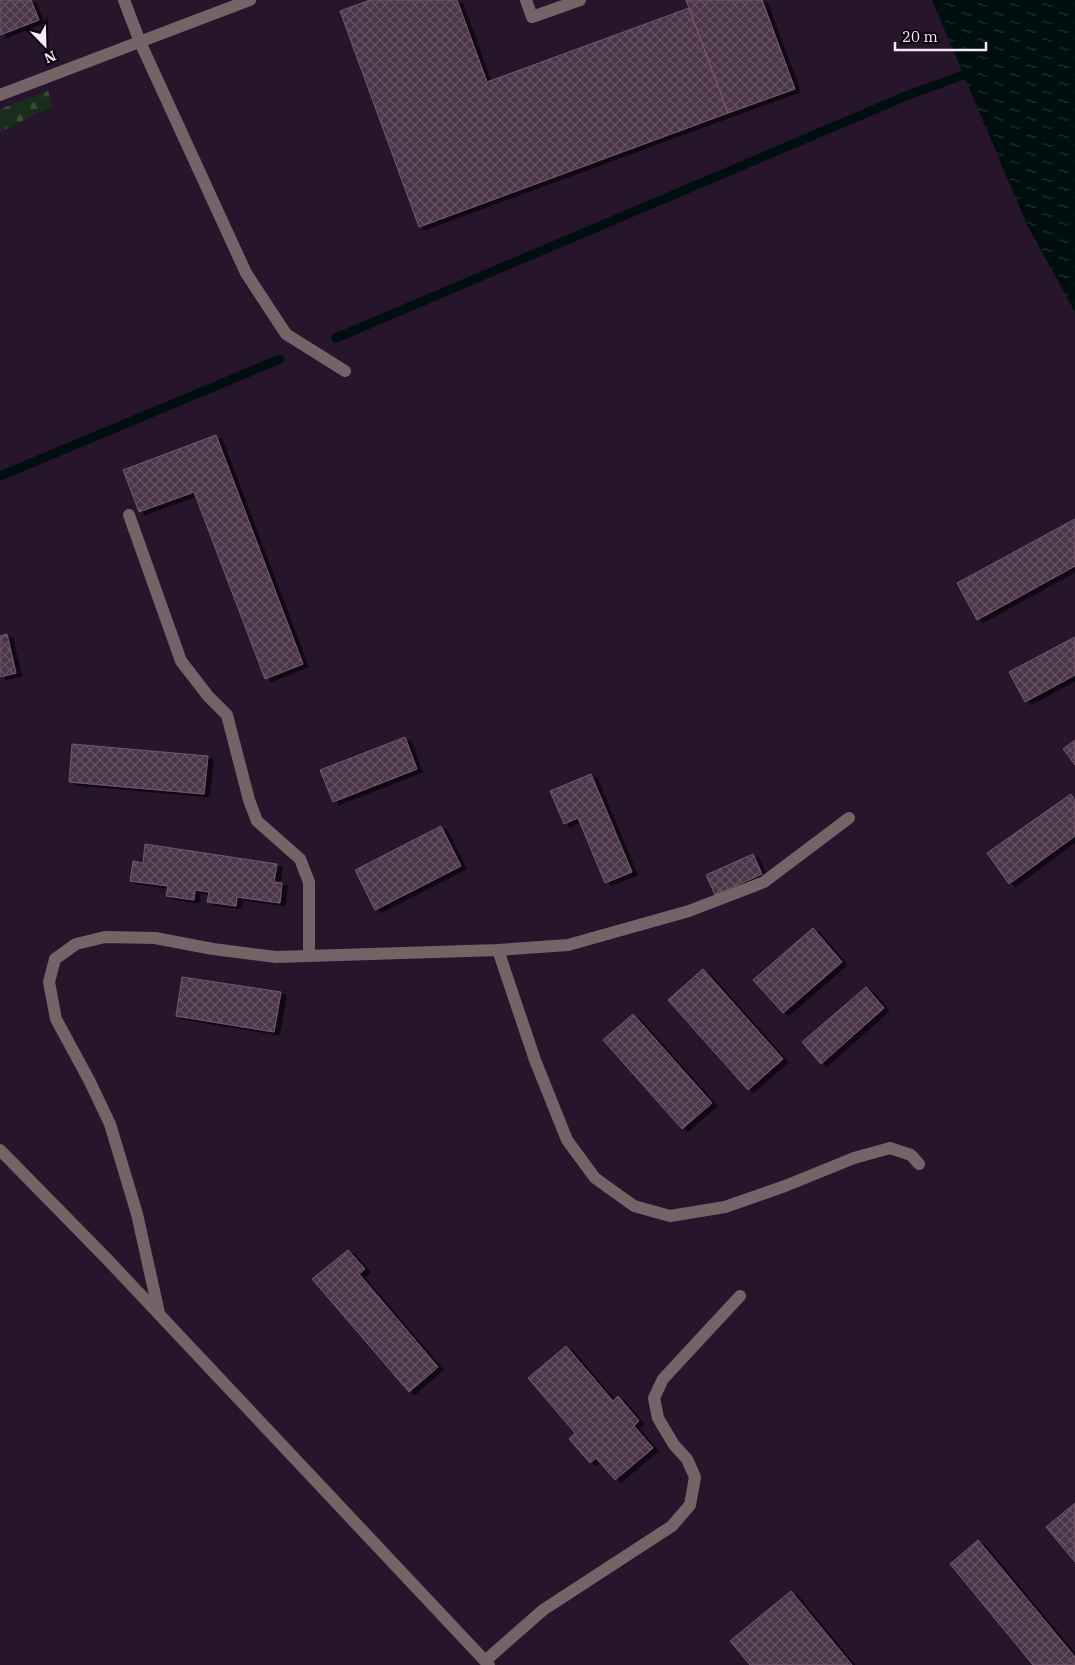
<svg xmlns="http://www.w3.org/2000/svg" width="1075" height="1665" viewBox="0 0 1075 1665" font-family="'IBM Plex Serif',serif">
<style>
.forest{fill:url(#forest-firs)}
.water{fill:url(#water-ripples)}
.lines{fill:none;stroke-linecap:round;stroke-linejoin:round}
.stream{stroke:#000e10;stroke-width:9}
.building{fill:url(#building-cross-hatch);stroke:#73596f;filter:url(#shadow)}
.lane{stroke:#746467;stroke-width:12}
.street{stroke:#746467;stroke-width:12}
</style>
<defs>
<pattern id="forest-firs" width="22" height="20" patternUnits="userSpaceOnUse" patternTransform="scale(1.25)"><rect width="22" height="20" fill="#1a2d1a"/><path d="M5 1l3.5 6h-7zM16 11l3.5 6h-7z" fill="#3c4c3c"/></pattern>
<pattern id="water-ripples" width="26" height="14" patternUnits="userSpaceOnUse" patternTransform="scale(1.25)"><rect width="26" height="14" fill="#000e10"/><path d="M2 4q2-2 4 0t4 0M15 11q2-2 4 0t4 0" fill="none" stroke="#263134"/></pattern>
<pattern id="building-cross-hatch" width="8" height="8" patternUnits="userSpaceOnUse" patternTransform="scale(1.25)"><rect width="8" height="8" fill="#4c3449"/><path d="M0 0l8 8M0 8l8-8" fill="none" stroke="#675264"/></pattern>
<filter id="shadow"><feDropShadow dx="5.5" dy="3" stdDeviation="0" flood-color="#0009"/></filter>
</defs>
<rect width="100%" height="100%" fill="#27162b"/>
<path class="forest" d="M48 91 52 106 0 132V109Z"/>
<path class="water" d="M932 0H1075V312L1027 225Z"/>
<g class="lines">
<path class="stream" d="M336 338 906 96 963 75
M0 476 280 359"/>
</g>
<path class="building" d="M0 0H31L39 20 0 35Z
M370 0H457L487 82 689 8 728 113 419 227 340 11Z
M686 0H762L795 89 728 113Z
M216 435 303 664 265 679 194 492 139 512 123 470Z
M1075 519V566L977 620 957 583Z
M7 634 16 673 0 677V636Z
M1075 637V675L1025 702 1009 672Z
M405 737 417 769 333 802 320 770Z
M1075 740V765L1063 749Z
M72 744 208 756 204 794 69 782Z
M591 774 632 872 605 883 578 818 564 824 550 791Z
M1071 794 1075 801V836L1009 884 987 853Z
M441 826 461 866 375 910 355 870Z
M145 844 277 864 274 882 282 883 280 903 237 897 236 906 207 902 209 892 195 890 194 900 166 896 168 886 130 881 133 861 143 863Z
M753 854 762 874 715 895 706 875Z
M813 928 842 962 783 1013 753 980Z
M703 969 783 1059 748 1090 668 1000Z
M182 977 281 992 274 1032 176 1016Z
M866 987 884 1008 821 1064 802 1042Z
M633 1014 712 1103 682 1129 603 1040Z
M348 1250 365 1269 359 1274 438 1367 409 1392 312 1279Z
M566 1346 613 1401 618 1396 639 1421 634 1426 653 1448 615 1480 596 1458 590 1463 569 1439 575 1433 528 1378Z
M1075 1503V1562L1046 1527Z
M978 1540 1075 1657V1665H1033L950 1564Z
M791 1591 852 1665H750L730 1641Z"/>
<g class="lines">
<path class="lane" d="M124 0 140 42 246 273 286 334 345 371
M526 0 532 17 580 0
M0 95 250 0"/>
<path class="street" d="M129 515 181 661 208 696 227 715 249 800 257 821 300 859 309 882V956
M498 950 535 1060 567 1140 595 1178 634 1206 670 1216 725 1207 785 1186 854 1158 890 1148 911 1155 919 1164
M0 1150 107 1259 489 1665
M159 1313 137 1214 110 1124 89 1080 56 1019 49 982 55 959 76 944 105 937 155 938 213 949 276 957 498 950 568 945 689 911 764 882 849 818
M485 1661 543 1610 672 1526 690 1505 695 1477 687 1459 674 1445 658 1418 654 1398 663 1379 740 1296"/>
</g>
<g transform="translate(45 45) rotate(157)" stroke="#0c050e" stroke-width="4" paint-order="stroke">
<path d="M0-4L9 19L0 12L-9 19Z" fill="#f7ebfa"/>
<text y="-8" font-size="14" font-weight="bold" text-anchor="middle" fill="#f7ebfa">N</text>
</g>
<path d="M895 42v8h91v-8" fill="none" stroke="#f7ebfa" stroke-width="2.5"/>
<text x="902" y="42" font-size="15" fill="#f7ebfa" stroke="#0c050e" stroke-width="4" paint-order="stroke">20 m</text>
</svg>
